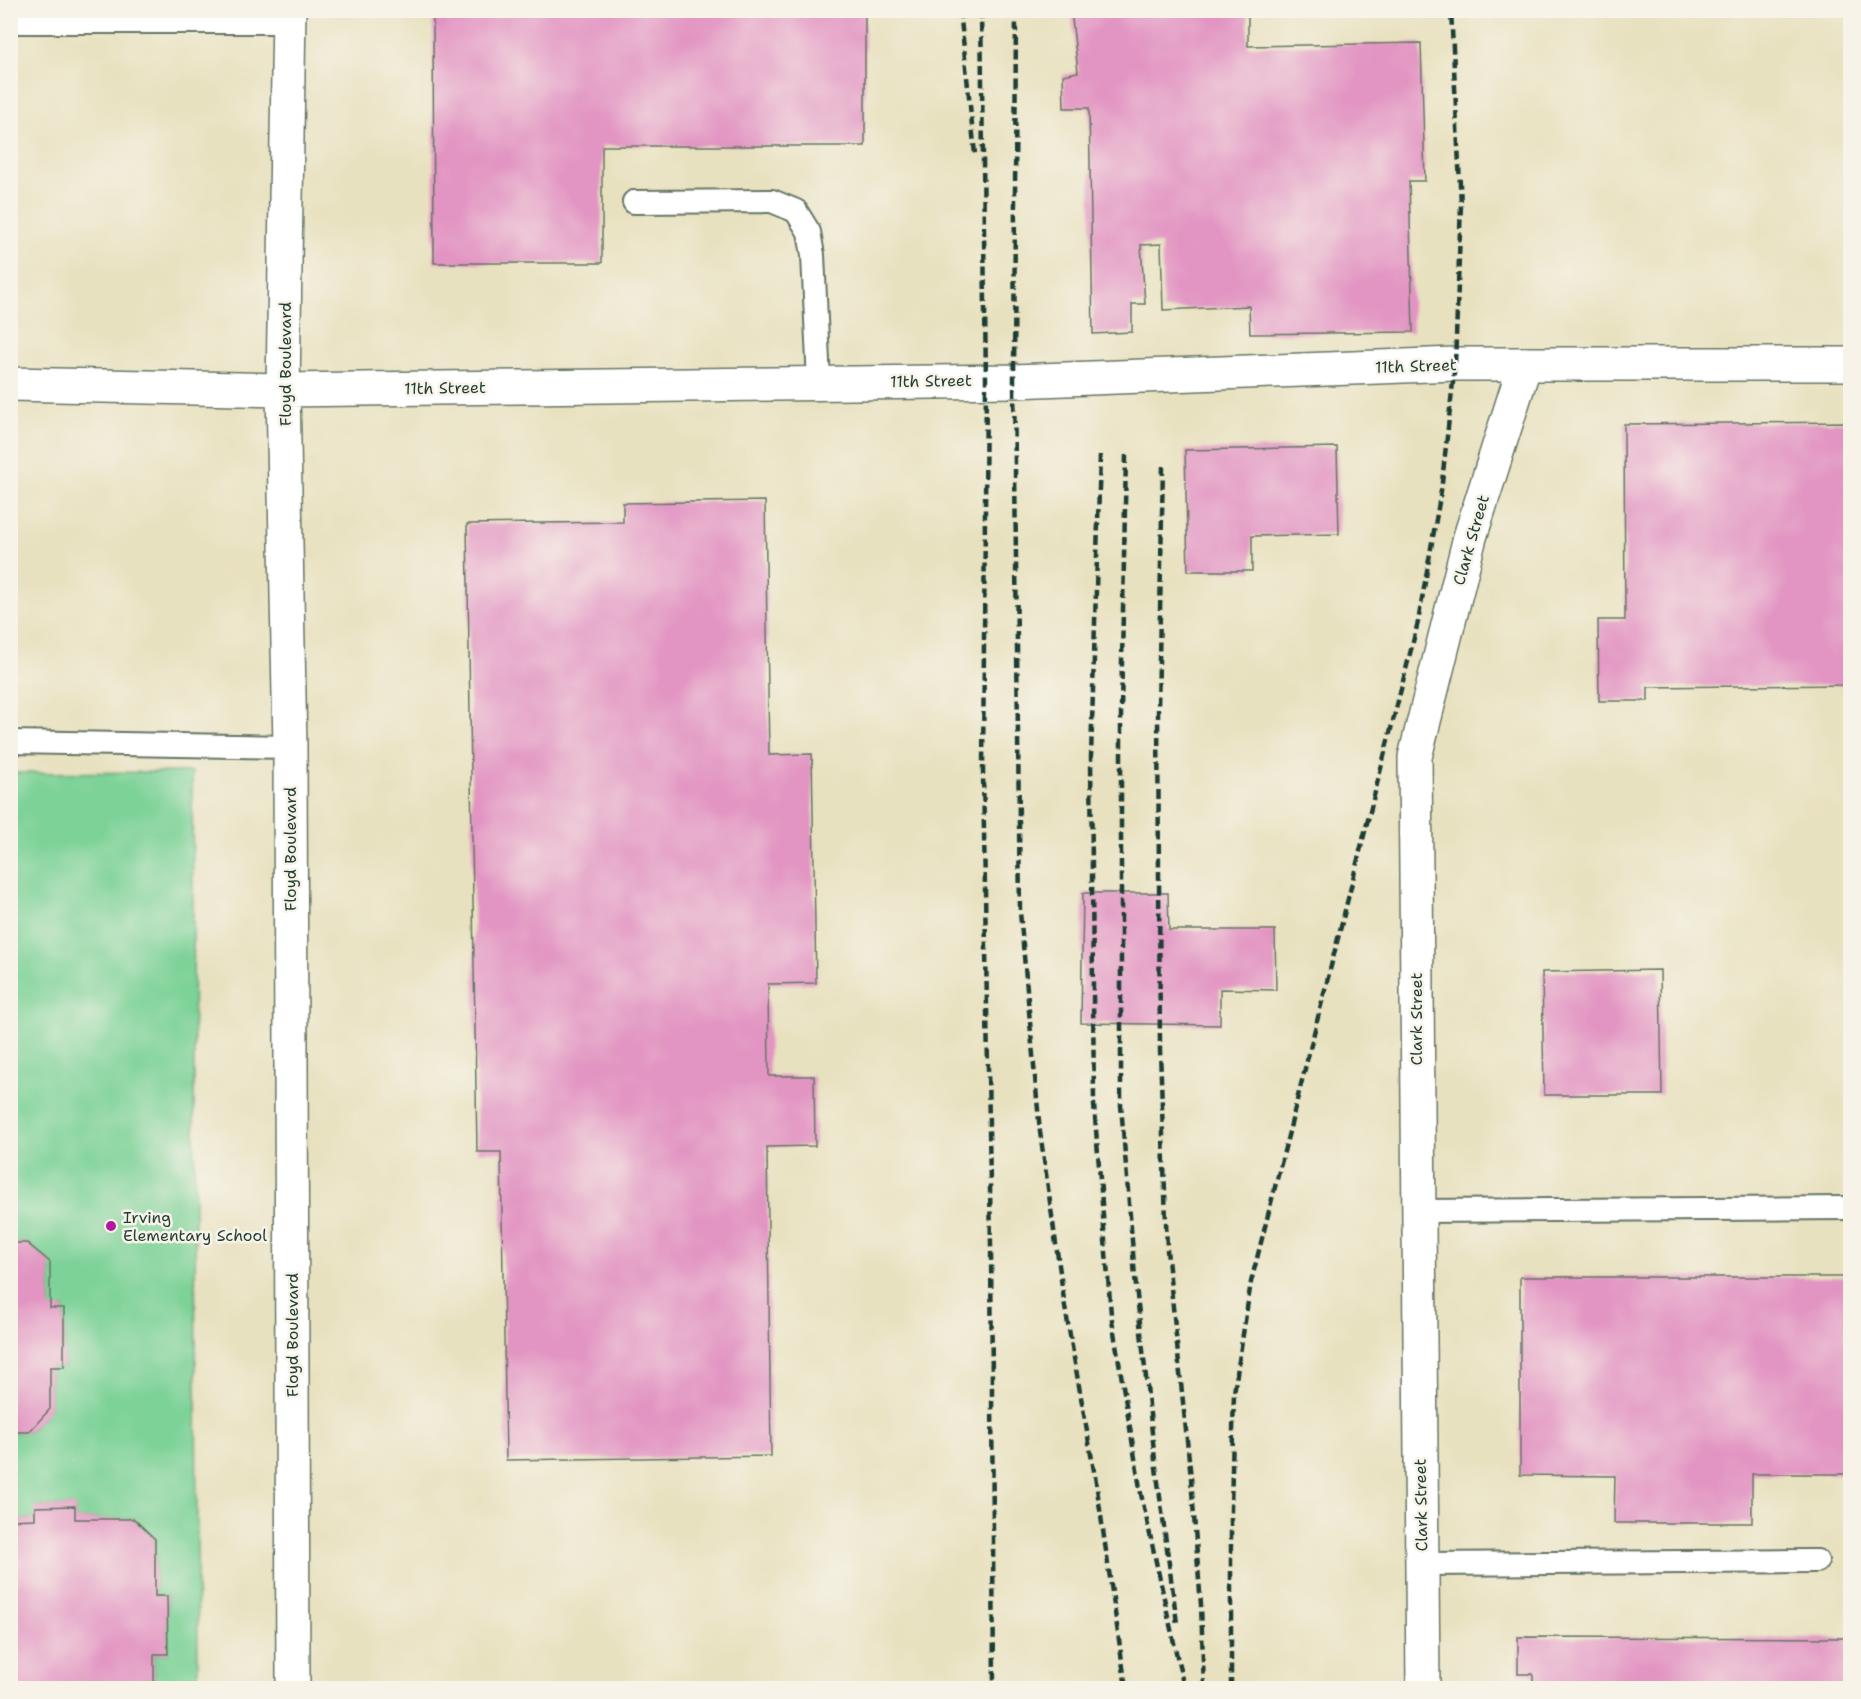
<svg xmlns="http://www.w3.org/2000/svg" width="1861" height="1699" viewBox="0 0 1861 1699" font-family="'Shantell Sans',sans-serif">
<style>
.green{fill:#7cd297;stroke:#4e8866;stroke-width:1.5}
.building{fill:#e294c2}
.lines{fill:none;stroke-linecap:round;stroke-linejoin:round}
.service-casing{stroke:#657665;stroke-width:26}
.minor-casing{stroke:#657665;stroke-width:36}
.secondary-casing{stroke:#657665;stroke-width:36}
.service{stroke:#fff;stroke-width:22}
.minor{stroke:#fff;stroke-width:33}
.secondary{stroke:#fff;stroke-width:33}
.rail{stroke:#1f3d34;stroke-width:4.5;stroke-dasharray:9 4.5;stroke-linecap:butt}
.poi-dot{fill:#b5179e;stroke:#f7f3e8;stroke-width:2}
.labels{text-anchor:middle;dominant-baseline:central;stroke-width:5;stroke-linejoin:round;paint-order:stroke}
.street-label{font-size:16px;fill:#1f3d34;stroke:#f7f3e8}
.poi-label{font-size:16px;fill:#1f3d34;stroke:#f7f3e8;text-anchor:start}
</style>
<rect width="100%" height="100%" fill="#f7f3e8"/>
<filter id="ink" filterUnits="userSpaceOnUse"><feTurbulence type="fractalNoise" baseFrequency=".0167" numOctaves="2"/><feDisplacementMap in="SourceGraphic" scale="12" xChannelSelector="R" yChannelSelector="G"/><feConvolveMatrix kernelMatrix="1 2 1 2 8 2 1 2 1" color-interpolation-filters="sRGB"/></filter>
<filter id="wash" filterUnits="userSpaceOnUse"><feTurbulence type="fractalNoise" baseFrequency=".008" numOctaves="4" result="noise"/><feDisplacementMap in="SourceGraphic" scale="24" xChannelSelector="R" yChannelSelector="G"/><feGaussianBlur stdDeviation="1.35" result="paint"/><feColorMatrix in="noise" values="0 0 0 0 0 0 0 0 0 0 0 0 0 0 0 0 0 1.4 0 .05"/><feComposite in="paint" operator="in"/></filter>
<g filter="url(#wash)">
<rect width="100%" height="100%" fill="#e8e1c0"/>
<path class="green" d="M192 772 198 1688H154V1654H168L167 1596H155V1539L134 1519H75V1506L36 1507 35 1519 11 1520V1432H29L50 1409V1367H64V1308H50V1262L27 1243H11L10 773Z"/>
<g id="blocks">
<path class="building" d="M433 10H865V146H602V263H434Z
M1071 10H1248V46L1421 43 1425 181H1409L1413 332 1250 334 1249 306 1163 310 1161 244 1141 245 1145 304H1132V332L1093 334 1089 108H1064L1063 75 1078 72Z
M1850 422V685L1648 687V701H1599L1598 620H1625L1624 424Z
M1337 447 1339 534 1252 536V571H1188L1185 450Z
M765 501 769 755 812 754 816 983 768 984 769 1076H814L815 1146 767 1147 771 1456 506 1460 501 1152H477L467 524 623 522V503Z
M1083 893H1168L1169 930H1275L1276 990 1220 989V1025L1081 1023Z
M1660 970 1662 1095H1544L1542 972Z
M10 1243H27L50 1262V1308H64V1367H50V1409L29 1432H10Z
M1520 1277H1850V1474H1752V1523H1614L1615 1476 1520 1475Z
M75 1506V1519H134L155 1539V1596H167L168 1654H154V1688H10V1520L35 1519V1507Z
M1518 1637 1850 1638V1688H1533V1674H1518Z"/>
</g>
</g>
<g filter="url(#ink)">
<use href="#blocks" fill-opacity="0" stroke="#657665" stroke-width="1.5"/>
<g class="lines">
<g class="service-casing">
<path id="service" d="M10 22H290
M634 202 772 201 796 211 809 232 813 255 819 383
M10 742 290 747
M1418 1211 1850 1208
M1421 1564 1817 1561"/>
</g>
<g class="minor-casing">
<path id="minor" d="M1423 1688 1415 757 1470 537 1525 364"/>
</g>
<g class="secondary-casing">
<path id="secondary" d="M289 10 283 390 290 747 293 1688
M10 384 283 390 1014 381 1455 364H1850"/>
</g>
<use href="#service" class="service"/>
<use href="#minor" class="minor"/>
<use href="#secondary" class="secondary"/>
<path class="rail" d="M960 10 975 154
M981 10 986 381 983 771 991 1246 994 1688
M1016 10 1014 381 1020 912 1040 1132 1065 1307 1096 1482 1126 1688
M1100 455 1091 757 1094 1105 1111 1314 1141 1494 1184 1688
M1126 455 1121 713V1105L1135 1277 1155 1460 1177 1623
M1163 466 1158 709 1160 1050 1167 1250 1191 1478 1201 1605 1204 1688
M1231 1688V1509L1234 1393 1251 1282 1418 622 1441 491 1455 364 1461 204 1451 10"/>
</g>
</g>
<circle class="poi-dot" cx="111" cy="1226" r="6"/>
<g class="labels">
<g class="street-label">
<text transform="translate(285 364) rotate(-90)">Floyd Boulevard</text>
<text transform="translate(1416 366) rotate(-2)">11th Street</text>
<text transform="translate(931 381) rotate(-1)">11th Street</text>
<text transform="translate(445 388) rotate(-1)">11th Street</text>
<text transform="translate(1471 540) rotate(-74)">Clark Street</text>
<text transform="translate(290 849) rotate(-90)">Floyd Boulevard</text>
<text transform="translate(1416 1019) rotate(-90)">Clark Street</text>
<text transform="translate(292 1335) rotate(-90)">Floyd Boulevard</text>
<text transform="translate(1421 1505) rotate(-91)">Clark Street</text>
</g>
<g class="poi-label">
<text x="123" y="1217">Irving<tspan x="123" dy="18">Elementary School</tspan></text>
</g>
</g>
<rect width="1861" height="1699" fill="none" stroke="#f7f3e8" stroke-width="36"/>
</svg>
